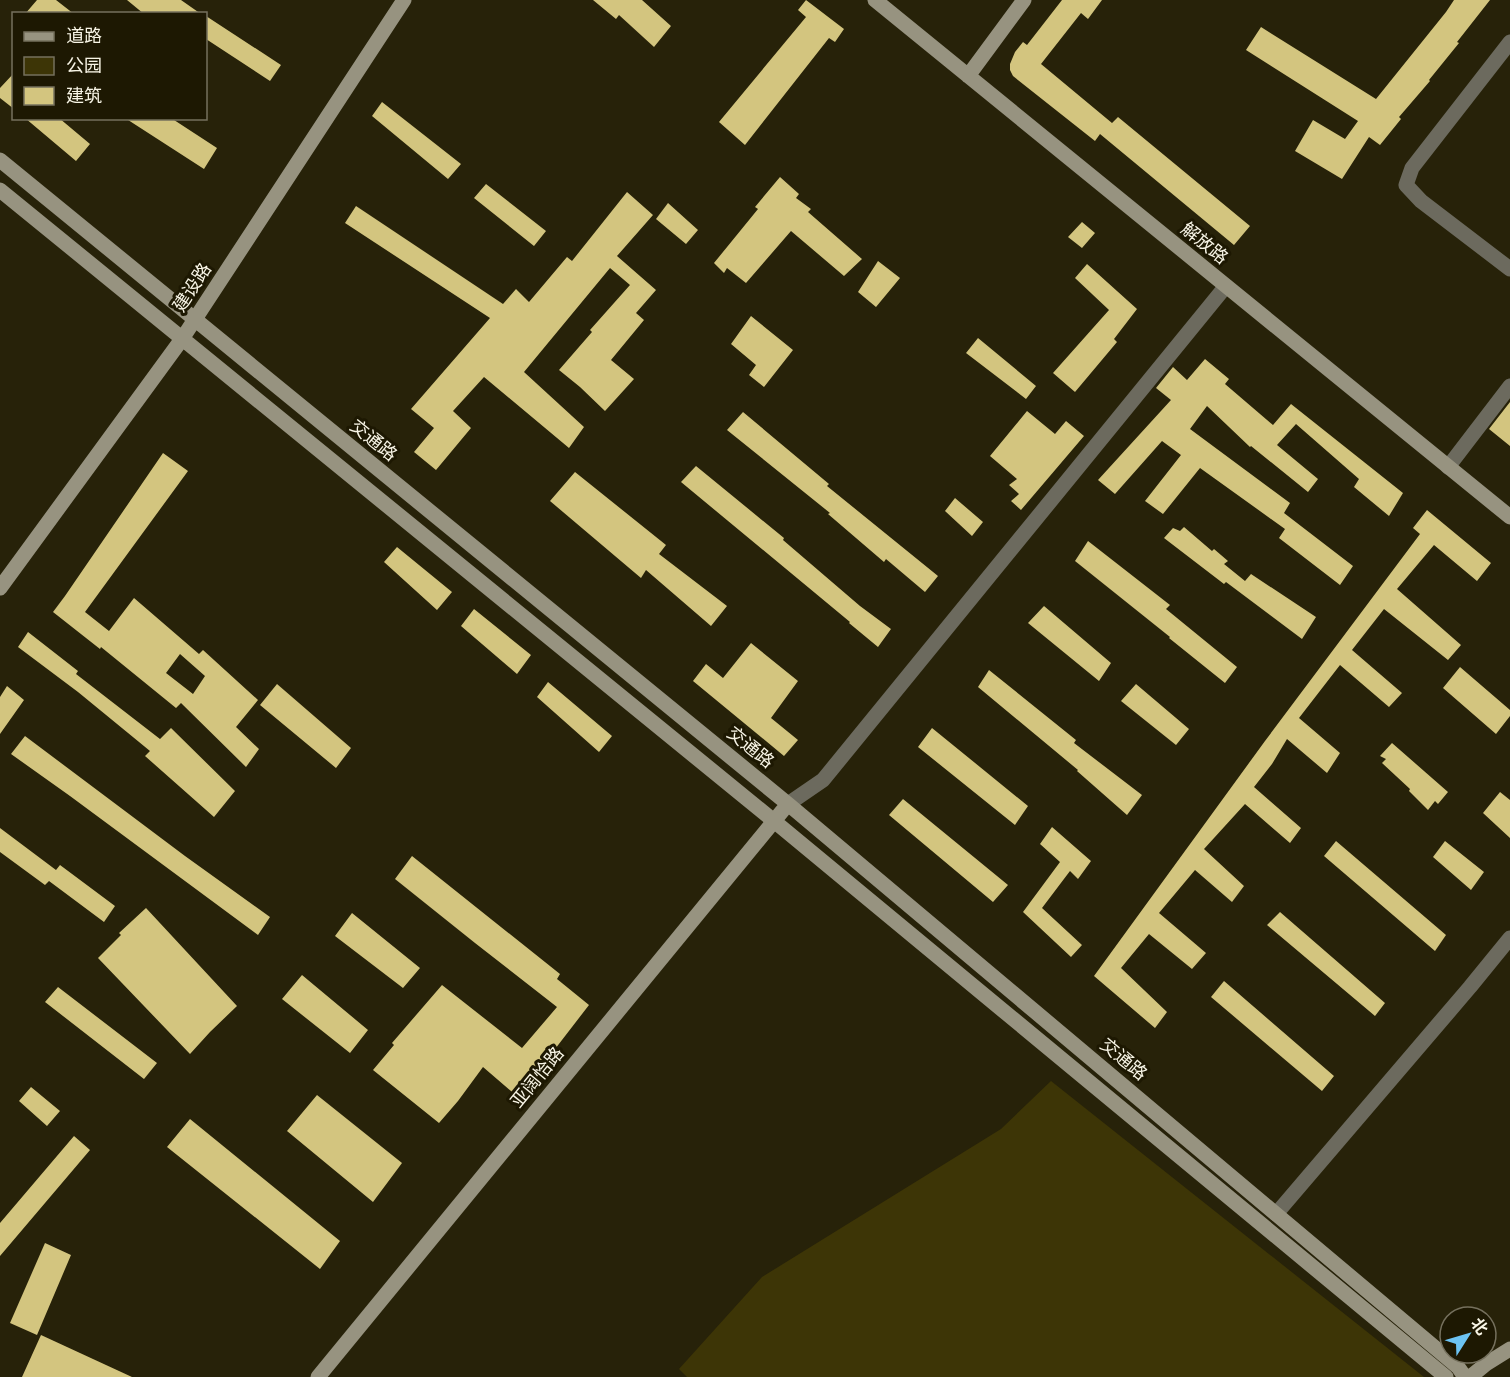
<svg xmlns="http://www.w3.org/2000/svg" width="1510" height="1377" viewBox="0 0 1510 1377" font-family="'Alegreya Sans','Noto Sans SC',sans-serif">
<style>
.green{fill:#3d3506}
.building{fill:#d3c57f;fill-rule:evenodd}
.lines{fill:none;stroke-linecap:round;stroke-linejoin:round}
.street{stroke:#6c6a5e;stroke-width:15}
.secondary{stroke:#979380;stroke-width:15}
.labels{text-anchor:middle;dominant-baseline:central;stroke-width:6;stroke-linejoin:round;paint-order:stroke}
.street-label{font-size:18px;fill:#f8f5e6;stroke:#1d1802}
</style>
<rect width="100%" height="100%" fill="#272209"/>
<path class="green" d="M1051 1081 1424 1377H687L679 1369 762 1277 1001 1129Z"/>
<path class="building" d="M37 0H56L74 14H25Z
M127 0H181L201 14H144Z
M593 0H642L671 26 654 47 619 15 616 19Z
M806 0 844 29 835 42 829 38 745 145 719 122 806 17 798 10Z
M1062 0H1102L1088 19 1081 13 1041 64 1112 123 1118 117 1250 226 1234 245 1100 134 1095 141 1013 76 1010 70V64L1015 52 1023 42 1027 45Z
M1454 0H1490L1457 42 1459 43 1429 80 1430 81 1399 117 1401 119 1380 145 1369 137 1342 179 1295 151 1313 120 1345 139 1358 121 1246 50 1261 27 1376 99 1446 12Z
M206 16 281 65 270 81 206 39Z
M14 73V109L0 98V88Z
M382 102 461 164 448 179 372 116Z
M25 118H59L90 144 76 161Z
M125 118H171L217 148 204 169Z
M780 177 799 194 796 198 811 209 808 212 862 259 844 276 791 231 746 283 727 268 724 273 714 263 758 209 755 207Z
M486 184 546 231 534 246 474 198Z
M627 192 653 215 617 256 656 290 636 313 644 320 611 360 634 379 605 411 580 387 559 370 592 332 590 330 630 285 610 268 524 372 584 427 569 448 484 377 453 411 471 428 436 470 414 452 434 428 411 409 490 318 345 223 356 206 503 304 516 289 529 302 567 257 572 261Z
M668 203 698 230 686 244 656 219Z
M1082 222 1095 233 1082 248 1068 237Z
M878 261 900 278 876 307 858 292Z
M1087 264 1137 309 1114 339 1117 342 1075 392 1053 373 1109 310 1075 278Z
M751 316 793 350 764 387 749 375 756 365 731 344Z
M978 338 1036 386 1026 399 966 353Z
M1205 359 1229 379 1225 384 1273 425 1291 404 1403 493 1389 516 1354 487 1359 479 1296 424 1277 445 1318 479 1308 492 1251 446 1250 447 1207 406 1190 429 1290 503 1284 513 1353 566 1340 585 1279 538 1285 529 1200 468 1163 514 1145 501 1181 455 1162 441 1115 494 1098 480 1171 400 1156 388 1173 367 1187 380Z
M1510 402V446L1489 429Z
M1027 411 1055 434 1066 421 1084 436 1021 510 1011 501 1019 494 1009 485 1017 479 990 456Z
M743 412 829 484 827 486 938 576 925 592 886 559 884 562 828 514 830 513 727 430Z
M163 453 188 471 85 612 109 631 134 598 199 654 203 650 258 700 236 727 259 749 246 767 181 703 176 708 101 647 100 649 53 612 65 596ZM180 654 205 676 193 694 166 673Z
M696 466 784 538 783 540 860 606 891 629 878 647 849 623 850 622 681 482Z
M575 472 666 545 659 554 727 606 711 626 646 570 641 578 550 501Z
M955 498 983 522 972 536 945 511Z
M1427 510 1491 563 1477 581 1434 545 1397 589 1461 645 1448 660 1384 609 1352 650 1402 693 1389 707 1340 665 1299 718 1340 753 1327 773 1287 739 1272 764 1254 787 1301 828 1290 843 1245 804 1204 849 1244 886 1232 902 1195 870 1159 913 1206 953 1192 969 1149 934 1121 968 1167 1012 1155 1028 1094 976 1265 741 1420 534 1413 528Z
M1184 527 1212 551 1214 549 1228 561 1224 564 1245 581 1251 574 1316 617 1302 639 1226 582 1224 584 1164 538 1173 528 1180 531Z
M1088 541 1170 605 1166 609 1237 667 1225 683 1169 638 1170 637 1075 561Z
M397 547 452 592 437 610 384 562Z
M1044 606 1111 663 1099 681 1028 623Z
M474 609 531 655 517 674 461 626Z
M28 632 78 671 76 674 160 739 171 728 235 791 214 817 145 756 150 751 78 692 18 647Z
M751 643 798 681 771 718 798 740 784 756 693 681 706 664 723 678Z
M1460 667 1510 710V716L1496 734 1443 688Z
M989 670 1076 740 1074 743 1142 795 1127 815 1077 771 1078 770 978 687Z
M548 682 612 736 599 752 537 697Z
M277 684 351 748 336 768 260 705Z
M1136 684 1189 729 1176 745 1121 701Z
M7 686 24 700 0 734V697Z
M932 728 1028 806 1015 825 918 747Z
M25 736 185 856 270 917 258 935 70 796 11 754Z
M1392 743 1448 792 1438 804 1435 801 1428 810 1409 791 1410 789 1382 763 1386 759 1380 756Z
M1500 792 1510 800V838L1483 813Z
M903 799 1008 885 993 902 889 815Z
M1052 827 1091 861 1078 879 1070 871 1042 908 1082 945 1071 957 1023 912 1060 862 1040 844Z
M0 828 56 870 60 865 115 906 104 922 49 881 45 885 0 852Z
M1336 841 1446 935 1435 951 1324 856Z
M1445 841 1484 872 1471 890 1433 857Z
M412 856 560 974 557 979 589 1005 518 1097 483 1067 458 1101 439 1123 373 1070 394 1045 392 1043 442 985 522 1048 557 1007 475 943 395 879Z
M146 908 237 1006 210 1032 190 1054 98 958 121 935 119 933Z
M1280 912 1385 1003 1375 1016 1267 925Z
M352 913 420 968 403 988 335 936Z
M302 975 368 1030 350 1053 282 999Z
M1224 981 1334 1076 1322 1091 1211 997Z
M58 987 157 1063 144 1079 45 1002Z
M31 1087 60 1111 47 1126 19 1101Z
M317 1095 402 1163 373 1202 287 1131Z
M190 1119 340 1241 320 1269 167 1147Z
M74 1136 90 1150 0 1256V1223Z
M45 1243 71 1255 37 1335 10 1323Z
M41 1335 132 1377H22Z"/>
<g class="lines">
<path class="street" d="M1510 42 1412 168 1406 185 1421 201 1510 269
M1448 467 1510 386
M788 804 823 780 1226 286
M1276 1214 1470 987 1510 938"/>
<path class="secondary" d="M875 0 1510 517
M968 76 1024 0
M0 160 788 804 1458 1367 1465 1377
M0 190 774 821 1446 1377
M0 588 182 339 404 0
M318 1377 788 804
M1470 1377 1486 1364 1510 1349"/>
</g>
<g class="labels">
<g class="street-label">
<text transform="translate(1204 244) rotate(39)">解放路</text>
<text transform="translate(193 288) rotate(-57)">建设路</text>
<text transform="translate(373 441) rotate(39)">交通路</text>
<text transform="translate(750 748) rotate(39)">交通路</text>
<text transform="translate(1123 1060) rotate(40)">交通路</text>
<text transform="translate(538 1078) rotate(-51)">亚阔恰路</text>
</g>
</g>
<rect x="12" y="12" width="195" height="108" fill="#1d1802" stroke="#75705d" stroke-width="1.5"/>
<rect x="24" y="32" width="30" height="9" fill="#979380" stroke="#75705d" stroke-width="1.5"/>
<text x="66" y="42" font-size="18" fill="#f8f5e6">道路</text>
<rect x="24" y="57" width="30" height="18" fill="#3d3506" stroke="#75705d" stroke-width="1.5"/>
<text x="66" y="72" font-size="18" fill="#f8f5e6">公园</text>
<rect x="24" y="87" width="30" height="18" fill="#d3c57f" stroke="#75705d" stroke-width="1.5"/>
<text x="66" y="102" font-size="18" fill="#f8f5e6">建筑</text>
<g transform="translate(1468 1335) rotate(53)"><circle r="28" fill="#1d1802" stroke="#75705d" stroke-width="1.5"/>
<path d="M0-4.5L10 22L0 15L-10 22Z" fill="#6cc3f3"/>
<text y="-9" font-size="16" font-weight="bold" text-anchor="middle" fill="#f8f5e6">北</text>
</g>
</svg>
